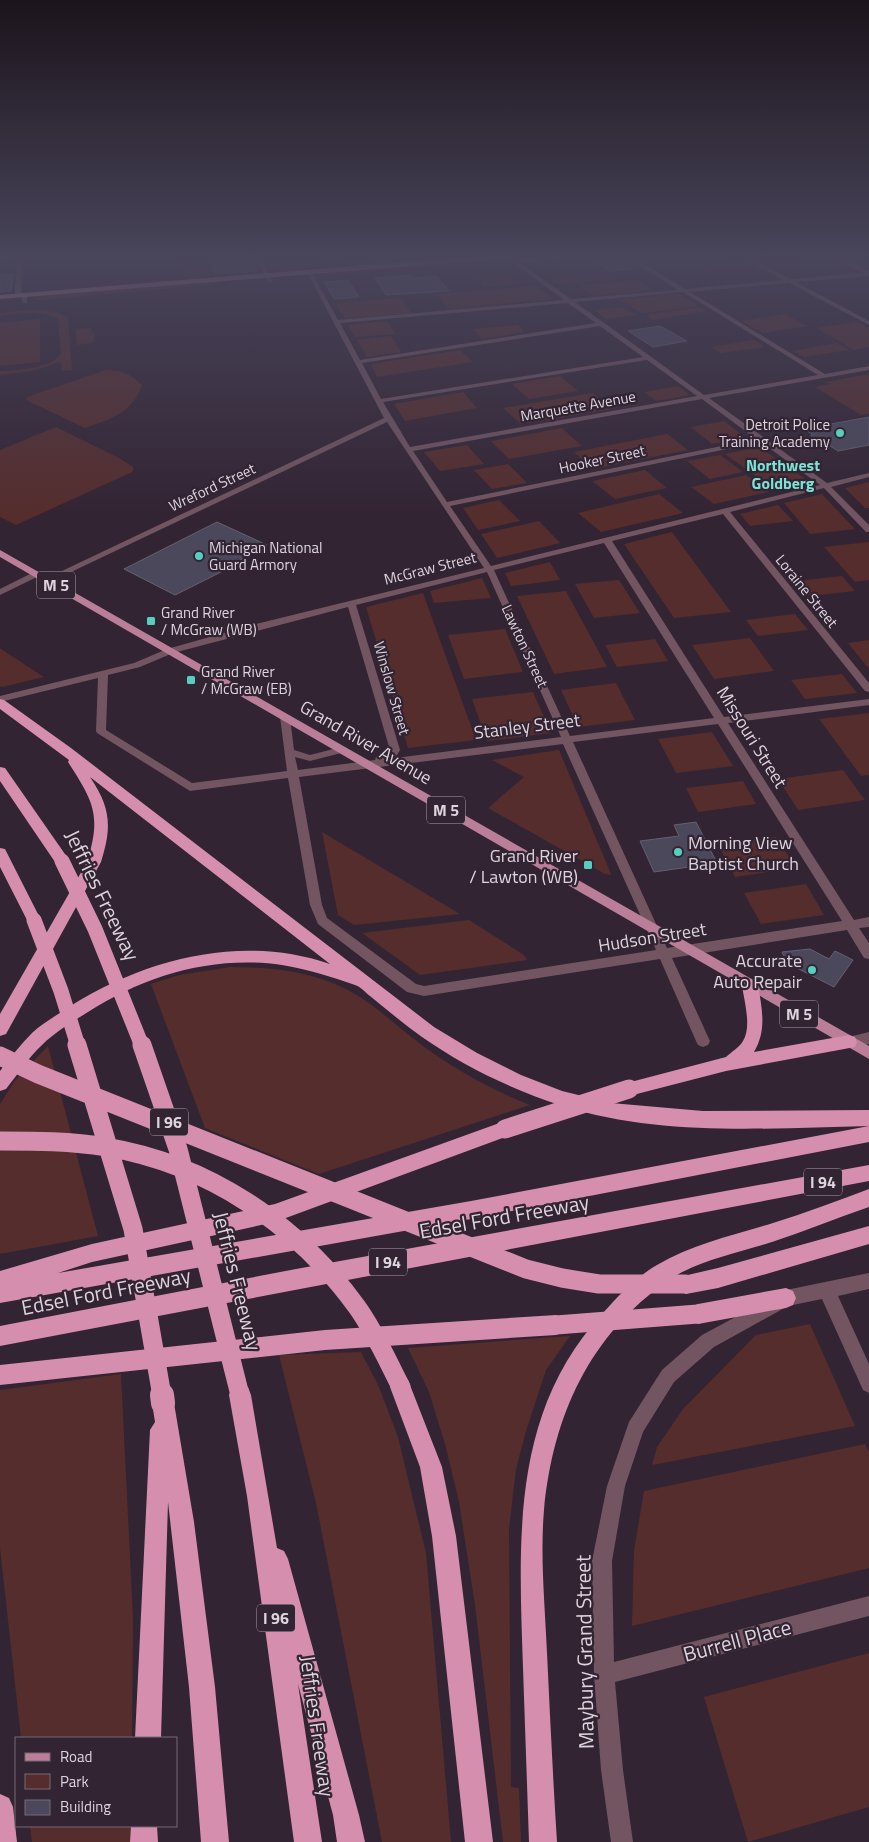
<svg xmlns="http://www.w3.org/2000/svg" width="869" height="1842" viewBox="0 0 869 1842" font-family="'Titillium Web',sans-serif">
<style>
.green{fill:#552d2d}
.building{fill:#4c485c;stroke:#645f74}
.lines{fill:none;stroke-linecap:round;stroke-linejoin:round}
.minor{fill:#725561;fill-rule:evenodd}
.major{fill:#ba7e98;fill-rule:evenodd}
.highway{fill:#d68eae;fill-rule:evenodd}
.highway-bridge-far2{stroke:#d68eae;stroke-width:15}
.highway-bridge-far1{stroke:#d68eae;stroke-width:19}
.highway-bridge{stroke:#d68eae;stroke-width:24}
.poi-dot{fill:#58cebf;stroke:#322433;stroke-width:2}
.labels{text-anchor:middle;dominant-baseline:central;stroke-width:4.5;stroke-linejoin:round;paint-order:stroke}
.far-street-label{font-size:15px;fill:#ddd4de;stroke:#322433}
.far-poi-label{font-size:15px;fill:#ddd4de;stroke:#322433;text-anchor:start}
.far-neighbourhood-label{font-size:16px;font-weight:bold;fill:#7be3d5;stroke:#322433}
.shield{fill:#322433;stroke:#aa9fab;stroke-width:1}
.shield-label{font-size:16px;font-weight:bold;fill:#ddd4de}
.street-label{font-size:18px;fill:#ddd4de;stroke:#322433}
.poi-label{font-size:18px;fill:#ddd4de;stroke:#322433;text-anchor:end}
.near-street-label{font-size:21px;fill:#ddd4de;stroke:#322433}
</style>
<rect width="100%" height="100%" fill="#322433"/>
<path class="green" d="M267 256H309L316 267 274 271Z
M338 256H386L390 262 344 265Z
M206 257 213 276 186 278 180 260Z
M788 258 804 266 775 268 760 260Z
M478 260 480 261 471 264 323 276 321 272Z
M744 262 754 268 702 272 693 267Z
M605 274 616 280 558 285 548 279Z
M508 275 521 284 484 287 477 278Z
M228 279 213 285 39 300H34L33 296Z
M637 280 654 290 593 296 579 285Z
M535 286 554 299 448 309 437 294Z
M679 294 698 306 642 313 620 300Z
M401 298 412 313 344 318 336 303Z
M623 307 636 315 606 319 594 310Z
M700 307 707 311 653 320 646 315Z
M18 311C34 310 55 308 68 318L72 370 62 371 61 362 32 371 0 375V371C16 371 51 368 61 354L58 319C42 310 18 313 0 316V313Z
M784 314 807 326 763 333 742 321Z
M40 319V362L0 366V323Z
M387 321 395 334 355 337 348 325Z
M858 322 869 328V347L854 350 817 328Z
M518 325 525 332 481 339 474 329Z
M91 328 92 333 95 332 93 343 77 345 76 329Z
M391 336 401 352 367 357 357 340Z
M754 340 765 347 721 353 711 347Z
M837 343 849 350 804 357 793 351Z
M460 350 473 362 377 377 371 364Z
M106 370C122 371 130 373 142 385 131 414 112 418 85 428L26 400 27 397Z
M869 374V414L861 415 815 387 829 384 825 382Z
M560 376 578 391 529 399 512 384Z
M678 386 690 395 656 401 644 392Z
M463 392 477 408 405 421 394 404Z
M593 393 612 409 521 424 503 408Z
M724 421 746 438 712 444 691 427Z
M56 427 121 459 134 468 132 472 16 525 0 517V450Z
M562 428 582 446 509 459 491 441Z
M667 434 688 450 593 469 574 452Z
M467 445 484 464 440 471 424 452Z
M759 447 810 482 775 490 725 454Z
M720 455 743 472 710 479 687 461Z
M508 464 527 483 492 489 474 470Z
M645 470 667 488 615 499 592 481Z
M746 475 769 492 714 504 691 487Z
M869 482V508H865L845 488Z
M659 494 683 513 601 532 578 513Z
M822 494 855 529 810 534 784 503Z
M499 500 520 521 478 530 463 508Z
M778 505 793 521 750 526 740 514Z
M539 521 560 543 497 558 481 534Z
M672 532 731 612 674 618 624 544Z
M869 542V580L855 582 824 547Z
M550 562 560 580 511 586 505 573Z
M842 576 855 591 809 596 797 581Z
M482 578 491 598 434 603 430 591Z
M619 580 640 613 594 618 575 584Z
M566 591 607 667 554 674 517 596Z
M423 593 476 740 408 748 366 607Z
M795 614 808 630 758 636 746 620Z
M505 629 523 672 464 679 448 635Z
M750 638 774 671 714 679 692 645Z
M655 639 668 661 617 667 605 645Z
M869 640V669L848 643Z
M0 648 4 651 44 677 2 687 0 686Z
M842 674 857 693 805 699 791 680Z
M616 683 635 720 578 727 561 690Z
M533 692 551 733 487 741 472 699Z
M869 713V775L861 776 819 719Z
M712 732 733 766 676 773 658 739Z
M559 750 611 874V875L605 874 488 808 524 777 492 760Z
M843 770 865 800 798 810 778 779Z
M743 781 756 804 698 812 686 788Z
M322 832 460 914 354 925 338 915Z
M776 837 796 868 735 877 718 845Z
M806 884 824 915 761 924 744 893Z
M469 920 524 955 527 960 420 975 362 933Z
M231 967C272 967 317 972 353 993 378 1007 400 1029 423 1046 456 1070 492 1090 530 1105L319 1174 205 1128 151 984 179 975Z
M48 1046 98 1236 0 1254V1104L16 1079Z
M810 1324 855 1426 652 1465 657 1447 683 1409 756 1335Z
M570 1336 546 1370 526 1431 516 1469 509 1529 511 1787 519 1788 521 1842H503L475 1605 459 1502 445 1444 429 1392 408 1348Z
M361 1352 379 1387 398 1437 426 1553 451 1842H382L316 1503 279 1355Z
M121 1374 133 1618 132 1738H21L0 1548V1390Z
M865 1444 869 1452V1568L632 1626 634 1551 644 1491Z
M869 1653V1807L748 1842 704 1697Z
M30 1826H131L130 1842H32Z"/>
<path class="building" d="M250 256 256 271 214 274 209 259Z
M613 256 633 269 610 271 590 258Z
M13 274 11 291 0 292V275Z
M410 275 412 278 436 276 449 291 386 295 375 278Z
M348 280 359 297 334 299 324 282Z
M660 326 687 341 653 347 628 331Z
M869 417V445L838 451 822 441 808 444 812 434 804 429Z
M217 522 267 545 229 566 231 567 175 595 124 569Z
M696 822 717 863 654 872 640 841 679 836 674 825Z
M810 949 829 959 835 951 853 960 834 987 787 963 782 952Z"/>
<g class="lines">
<path class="minor" d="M0 256H34L23 258 21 292 27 296V303H23L21 297 15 293 17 258 0 260Z
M255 256H261L273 283 268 282Z
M504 256H510L516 260 593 256 520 263 571 299 678 290 624 256H631L685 289 783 280 739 256H746L791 279 864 273 830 256H837L869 271V276L796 282 869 321V325L789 283 690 292 825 374 869 366V370L709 398 827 483 869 473V477L831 487 869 525V532H866L824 488 730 512 869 683V692L865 691 723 514 612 541 724 717 869 699V705L728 723 854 920 869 917V927L859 928 869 943V959L864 958 847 930 672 958 710 1041 708 1045 703 1047 698 1045 696 1041 660 959 424 996 407 992 318 924 310 905 288 778 190 791 97 733 96 731 98 678 0 702V696L134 663 167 649 256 624 484 568 387 422 50 582 43 580 384 418 306 270 311 271 338 320 564 300ZM683 292 818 375 704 395 575 302ZM568 303 596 323 360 360 340 323ZM600 326 643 357 381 399 362 363ZM647 360 697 396 410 447 383 402ZM702 399 756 439 447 502 413 451ZM761 442 820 485 491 566 450 506ZM604 543 714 718 570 736 494 570ZM487 572 561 737 395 758 400 750 356 605ZM348 607 390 750 387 754 376 757 375 760 298 770 295 757 310 761 345 752 346 750 341 747 310 755 294 750 290 717 285 714 280 717 287 771 192 783 106 730 108 675 140 667 173 653ZM718 724 842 921 667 948 573 742ZM563 744 656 950 424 986 416 984 327 918 322 905 299 777Z
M36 571 39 572V576L0 595V589Z
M869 1032V1044L849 1048 844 1046 842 1042 844 1038Z
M869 1273V1289L838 1296 869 1364V1393L863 1390 822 1299 788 1306 714 1347 674 1382 643 1432 625 1486 612 1561 614 1662 869 1596V1616L615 1682 623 1770 633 1842H611L601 1770 594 1675 592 1561 607 1486 629 1422 662 1370 702 1335 786 1290Z"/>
<path class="major" d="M503 256H537L0 299V295L439 259Z
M0 550 869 1046V1059L0 557Z"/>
<path class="highway" d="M0 699 4 700 71 748 434 1027 477 1053 521 1075 562 1091 611 1103 703 1111 869 1110V1126C768 1128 660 1137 563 1106 513 1090 465 1067 422 1037 404 1024 387 1010 370 996 366 993 360 986 355 985 332 977 307 969 282 965 214 955 145 975 88 1012 72 1022 55 1032 42 1045 28 1058 18 1074 6 1089L0 1091V1071C10 1058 20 1045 32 1033 44 1022 59 1014 72 1005 148 958 243 934 330 964L90 777C111 808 112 827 101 862L6 1034 0 1036V1014L87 862C102 815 93 801 68 762L69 760 0 709Z
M0 767 5 768 67 857 69 861 67 865H57L0 781Z
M0 848 5 849 7 853 41 920 39 924 34 926 29 924 27 920 0 867Z
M750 979 756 981 758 985C762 1009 767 1030 754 1052L849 1035 855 1037 857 1042 855 1047 726 1071 629 1096 623 1094 620 1089 623 1084 726 1057C731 1052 739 1048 743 1041 752 1026 744 1001 742 985L744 981Z
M505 1121 511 1123 514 1129 511 1135 275 1222 92 1262 58 1273 471 1201 869 1126V1142L471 1219 0 1303V1271L92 1244 275 1204Z
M869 1165V1181L0 1346V1326L296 1269Z
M869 1189V1207C837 1218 805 1231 772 1242 741 1252 696 1261 669 1280 589 1335 553 1416 544 1510 540 1557 545 1606 547 1653 550 1716 553 1779 557 1842H529C527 1784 525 1726 523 1668 519 1542 510 1413 603 1313 618 1296 636 1277 657 1265 692 1244 734 1235 773 1223 805 1213 837 1201 869 1189Z
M869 1226V1244L718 1288 686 1294 679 1291 676 1284 679 1277 718 1268Z
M786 1288 793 1291 796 1298 793 1305 786 1308 698 1324 691 1321 688 1314 691 1307 698 1304Z
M556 1315 563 1318 566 1325 563 1332 556 1335 325 1350 0 1385V1365L325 1330Z
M401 1376 408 1380 442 1467 456 1536 493 1842H465L432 1536 420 1467 390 1387 394 1380Z
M240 1384 248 1387 251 1395 277 1548 284 1551 288 1559 359 1815 365 1842H337L333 1815 298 1684 322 1842H294L247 1496 229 1395 232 1387Z
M163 1392 171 1395 174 1403 194 1522 215 1687 229 1842H201L189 1687 168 1502 161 1738H135L150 1430 155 1422 152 1403 155 1395Z
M0 1794 9 1798 13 1807 17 1842H0Z
M131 1826H157L158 1842H130Z"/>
<path class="highway-bridge-far2" d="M62 861 95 929 142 1046
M34 920 61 991 78 1046"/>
<path class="highway-bridge-far1" d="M77 1045 133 1229 162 1396
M142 1045 178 1149 240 1395
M0 1056 38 1074 526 1269 562 1278 599 1284H686
M505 1129 629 1089
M0 1141C35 1141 71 1141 106 1147 208 1164 297 1224 357 1307 375 1332 387 1360 401 1387
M556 1325 698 1314"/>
<path class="highway-bridge" d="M162 1395 163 1403"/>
</g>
<linearGradient id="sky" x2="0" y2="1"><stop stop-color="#1c141c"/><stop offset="0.5" stop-color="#49455b"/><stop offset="1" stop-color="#49455b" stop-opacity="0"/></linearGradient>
<rect width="869" height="514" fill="url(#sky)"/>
<g class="poi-dot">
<circle cx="840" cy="433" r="5"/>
<circle cx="199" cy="556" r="5"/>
<rect x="146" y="616" width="10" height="10" rx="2.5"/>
<rect x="186" y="675" width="10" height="10" rx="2.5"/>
<circle cx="678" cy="852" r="5"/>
<rect x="583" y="860" width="10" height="10" rx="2.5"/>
<circle cx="812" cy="970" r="5"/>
</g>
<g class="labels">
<g class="far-street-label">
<text transform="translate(578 406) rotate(-10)">Marquette Avenue</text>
<text transform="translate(602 459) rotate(-12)">Hooker Street</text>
<text transform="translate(212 487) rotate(-25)">Wreford Street</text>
<text transform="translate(430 568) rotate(-14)">McGraw Street</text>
<text transform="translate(807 591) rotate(51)">Loraine Street</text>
<text transform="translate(525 646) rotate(65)">Lawton Street</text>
<text transform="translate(392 688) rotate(74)">Winslow Street</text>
</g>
<g class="far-poi-label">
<text x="830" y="424" text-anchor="end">Detroit Police<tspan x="830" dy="17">Training Academy</tspan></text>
<text x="209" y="547">Michigan National<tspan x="209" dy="17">Guard Armory</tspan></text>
<text x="161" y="612">Grand River<tspan x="161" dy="17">/ McGraw (WB)</tspan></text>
<text x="201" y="671">Grand River<tspan x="201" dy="17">/ McGraw (EB)</tspan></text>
</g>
<g class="far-neighbourhood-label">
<text x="783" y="465">Northwest<tspan x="783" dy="18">Goldberg</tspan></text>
</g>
<g class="shield">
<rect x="37" y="571.5" width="38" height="27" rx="4"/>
<rect x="427" y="796.5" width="38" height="27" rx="4"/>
<rect x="780" y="1000.5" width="38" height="27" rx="4"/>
<rect x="150" y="1108.5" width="38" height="27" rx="4"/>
<rect x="804" y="1168.5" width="38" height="27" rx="4"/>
<rect x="369" y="1248.5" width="38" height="27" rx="4"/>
<rect x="257" y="1604.5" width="38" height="27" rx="4"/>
</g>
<g class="shield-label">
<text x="56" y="585">M 5</text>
<text x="446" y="810">M 5</text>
<text x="799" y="1014">M 5</text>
<text x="169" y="1122">I 96</text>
<text x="823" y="1182">I 94</text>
<text x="388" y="1262">I 94</text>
<text x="276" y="1618">I 96</text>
</g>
<g class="street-label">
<text transform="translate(527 726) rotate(-7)">Stanley Street</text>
<text transform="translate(752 737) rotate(58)">Missouri Street</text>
<text transform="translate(366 742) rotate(30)">Grand River Avenue</text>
<text transform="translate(652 937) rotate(-9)">Hudson Street</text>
</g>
<g class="poi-label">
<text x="688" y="842" text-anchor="start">Morning View<tspan x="688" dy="21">Baptist Church</tspan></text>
<text x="578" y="855">Grand River<tspan x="578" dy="21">/ Lawton (WB)</tspan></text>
<text x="802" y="960">Accurate<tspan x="802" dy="21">Auto Repair</tspan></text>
</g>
<g class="near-street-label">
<text transform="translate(103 895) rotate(64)">Jeffries Freeway</text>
<text transform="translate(504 1216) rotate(-10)">Edsel Ford Freeway</text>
<text transform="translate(238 1281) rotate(76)">Jeffries Freeway</text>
<text transform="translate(106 1291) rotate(-11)">Edsel Ford Freeway</text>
<text transform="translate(737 1640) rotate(-15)">Burrell Place</text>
<text transform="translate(584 1652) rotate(-91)">Maybury Grand Street</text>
<text transform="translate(318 1726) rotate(82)">Jeffries Freeway</text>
</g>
</g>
<rect x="15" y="1737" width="162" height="90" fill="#322433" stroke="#766a77"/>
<rect x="25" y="1753" width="25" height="8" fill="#ba7e98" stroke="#766a77"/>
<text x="60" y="1762" font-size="15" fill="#ddd4de">Road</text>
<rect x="25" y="1774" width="25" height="15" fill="#552d2d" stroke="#766a77"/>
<text x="60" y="1787" font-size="15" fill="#ddd4de">Park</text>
<rect x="25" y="1800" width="25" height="15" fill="#4c485c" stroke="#766a77"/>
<text x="60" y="1812" font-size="15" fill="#ddd4de">Building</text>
</svg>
